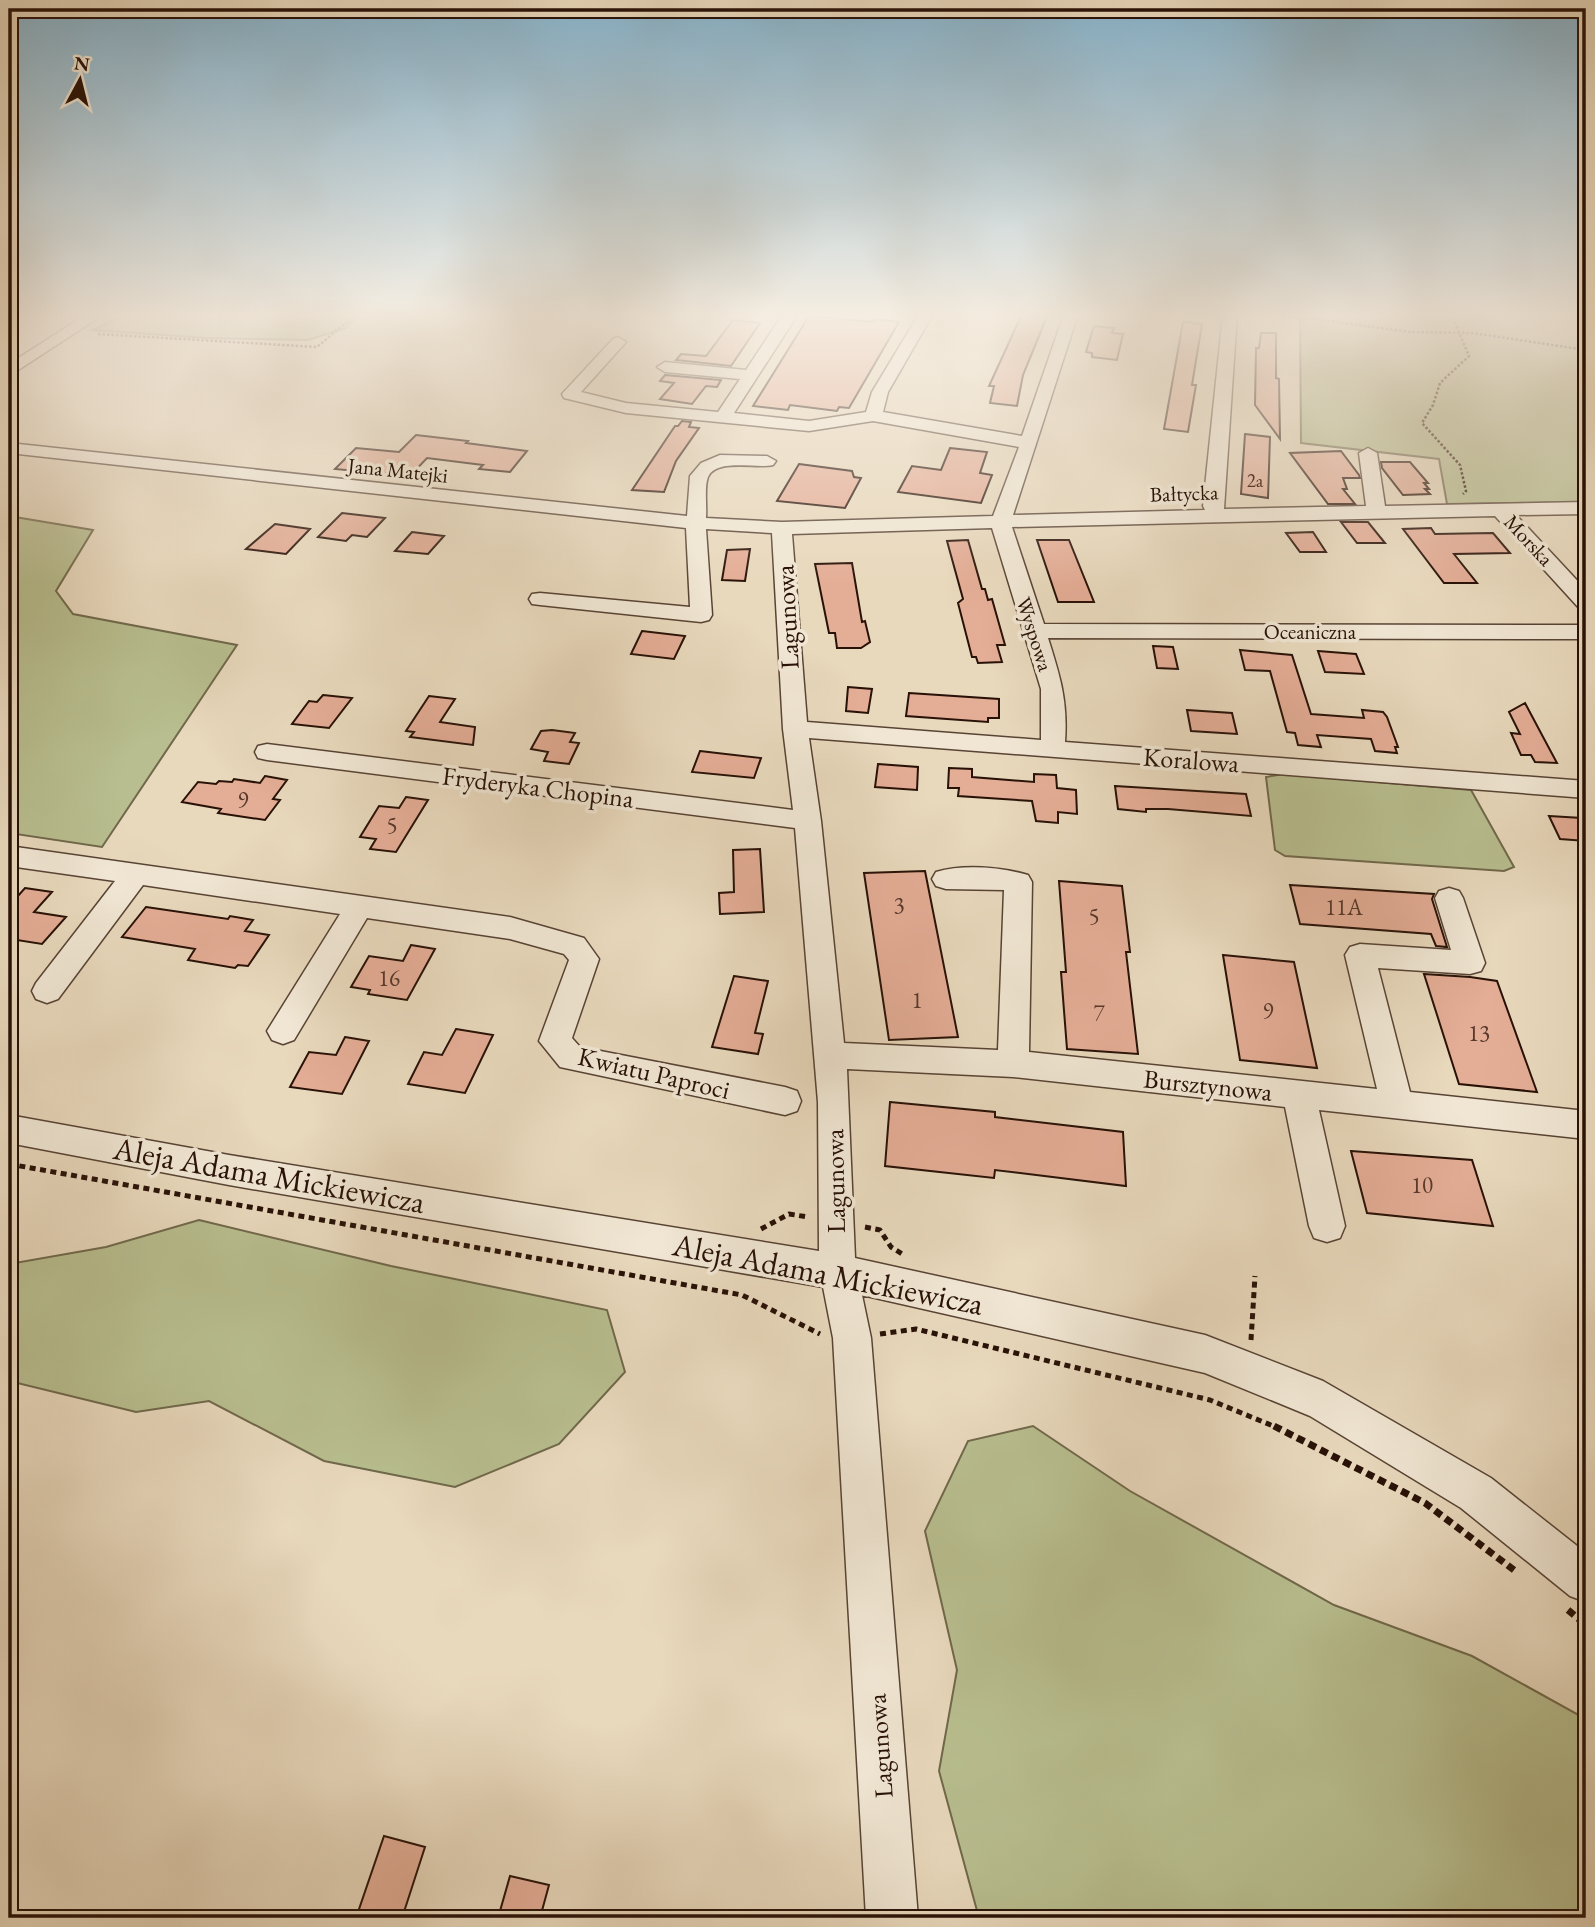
<svg xmlns="http://www.w3.org/2000/svg" width="1595" height="1927" viewBox="0 0 1595 1927" font-family="'EB Garamond',serif">
<style>
.green{fill:#b8be8f;stroke:#70684b;stroke-width:2}
.building{fill:#e4ad96;stroke:#281107;stroke-width:2}
.lines{fill:none;stroke-linecap:round;stroke-linejoin:round}
.minor-casing{stroke:#584334;stroke-width:3}
.path-far2{stroke:#281107;stroke-width:2.5;stroke-dasharray:2.5 2;stroke-linecap:butt}
.path-far1{stroke:#281107;stroke-width:5;stroke-dasharray:6 4.5;stroke-linecap:butt}
.path{stroke:#281107;stroke-width:7;stroke-dasharray:8 5;stroke-linecap:butt}
.minor{fill:#f0e6d3;fill-rule:evenodd}
.labels{text-anchor:middle;dominant-baseline:central;stroke-width:7;stroke-linejoin:round;paint-order:stroke}
.far-number-label{font-size:19px;fill:#57382b}
.far-street-label{font-size:21px;fill:#281107;stroke:#f0e6d3}
.number-label{font-size:23px;fill:#57382b}
.street-label{font-size:26px;fill:#281107;stroke:#f0e6d3}
.near-street-label{font-size:32px;fill:#281107;stroke:#f0e6d3}
</style>
<rect width="100%" height="100%" fill="#e8d8bc"/>
<filter id="stains"><feTurbulence type="fractalNoise" baseFrequency=".00286" numOctaves="4"/><feColorMatrix values="0 0 0 0 .2 0 0 0 0 .09 0 0 0 0 .02 0 0 0 .5 -.17"/></filter>
<radialGradient id="worn" r=".72"><stop offset=".6" stop-color="#630" stop-opacity="0"/><stop offset="1" stop-color="#630" stop-opacity=".3"/></radialGradient>
<path class="green" d="M126 314H358L346 328 308 340 206 338 93 330Z
M1300 314H1586V502L1447 504 1439 459 1301 443Z
M9 516 93 530 56 591 73 614 237 645 102 847 9 833Z
M1284 774 1471 790 1514 867 1504 871 1285 856 1275 850 1266 777Z
M199 1220 391 1266 607 1310 625 1372 559 1444 455 1487 324 1461 209 1401 136 1412 9 1381V1264L106 1247Z
M1033 1426 1130 1491 1334 1605 1472 1656 1586 1719V1918H979L939 1771 957 1670 925 1531 968 1441Z"/>
<path class="building" d="M1022 314H1048L1023 375 1017 406 990 403 994 386H989Z
M809 316 873 322 876 319 899 322 849 408 839 407 837 411 790 405 788 410 753 406Z
M733 320 760 323 731 366 676 360 681 354 706 356Z
M1183 322 1202 324 1192 385H1196L1188 432 1164 429Z
M1094 326 1114 328 1112 333 1123 334 1117 360 1092 357V353L1086 352Z
M1261 333H1276V378L1279 379 1280 439 1255 405 1256 348H1259Z
M665 375 721 380 717 387 706 386 692 404 660 399 674 383 660 381Z
M682 421 691 422 689 427 699 428 676 461 664 492 632 490 675 426H678Z
M1245 434 1270 437 1268 498 1241 494Z
M416 435 468 441 466 443 527 451 510 472 479 469 483 465 427 458 410 476 335 469 356 448 399 452Z
M950 448 987 452 980 473 992 475 981 503 898 492 912 466 941 470Z
M1341 451 1359 475 1360 478H1343L1347 489H1343L1355 504H1328L1290 453Z
M1381 462H1410L1428 483H1424L1429 489H1425L1430 494 1403 495 1382 468Z
M799 464 852 471 854 477 861 478 845 508 777 501Z
M342 513 385 518 367 537 352 535 346 541 318 537Z
M1341 522H1368L1385 543H1357Z
M275 524 310 529 286 554 246 549Z
M1431 528 1435 534 1493 533 1510 553 1454 554 1477 583H1444L1403 529Z
M412 532 444 536 428 554 395 551Z
M1313 532 1326 552H1300L1286 533Z
M968 540 982 589H985L988 600 992 599 1005 645H997L1002 662 978 663 976 657H972L958 603 963 599 947 541Z
M1037 540H1069L1094 602H1058Z
M750 549 745 581 722 580 727 550Z
M852 563 862 622 865 621 870 642 861 648H837L835 633H829L815 564Z
M642 631 685 636 674 659 631 654Z
M1153 646 1173 647 1178 669 1157 668Z
M1240 650 1292 655 1311 714 1364 718 1362 710 1383 712 1387 717 1398 747H1395L1397 753 1375 751 1371 739 1317 735 1321 747 1298 745 1295 733 1287 732 1270 671 1245 670Z
M1318 651 1356 654 1364 674 1325 672Z
M848 687 872 689 868 713 846 711Z
M909 693 999 699V718H988V722L906 716Z
M323 695 352 698 329 728 292 724 309 701 317 702Z
M429 696 455 699 440 722 475 727 473 745 410 737 414 732 406 731Z
M1525 703 1542 735 1557 763 1535 762 1531 755H1521L1511 733 1520 734 1509 712Z
M1187 710 1232 713 1237 734 1191 731Z
M552 730 575 733 570 742 579 743 569 764 544 761 548 752 531 749 541 731Z
M700 751 717 753 761 758 754 778 692 772Z
M878 764 918 767 917 790 875 787Z
M949 768 972 769V777L1034 782V774L1056 775 1057 788 1076 790 1077 814 1058 812V823L1036 821 1032 801 958 796 959 788H948Z
M265 776 287 780 273 799 280 800 265 820 218 813 221 809 182 802 198 782 216 784 219 781 232 782 234 779 260 783Z
M1115 786 1246 794 1251 816 1168 809H1146V812L1118 809Z
M406 797 428 800 396 852 370 849 376 839 360 837 379 806 399 808Z
M1549 816 1582 818 1586 826V841L1560 839Z
M760 849 764 912 720 914 719 893 734 892 733 850Z
M925 871 958 1037 889 1040 864 873Z
M1059 881 1122 886 1130 952H1126L1138 1054 1067 1049 1061 972H1066Z
M1290 885 1434 894 1432 899 1447 947 1436 946 1431 934 1300 924Z
M25 888 52 892 34 912 66 917 42 944 11 939 9 941V906Z
M146 907 228 919 230 916 253 920 245 931 269 935 248 966 238 965 235 968 188 960 195 949 122 937Z
M411 945 435 949 407 1000 368 994 370 990 351 987 369 956 403 961Z
M1223 955 1294 962 1317 1068 1240 1060Z
M1424 974 1470 977 1497 981 1537 1092 1459 1084Z
M734 976 768 981 755 1033 763 1034 758 1054 712 1047Z
M456 1029 493 1035 465 1093 408 1084 424 1052 442 1055Z
M345 1037 369 1041 342 1094 290 1087 309 1052 336 1055Z
M890 1102 995 1112V1117L1123 1132 1126 1186 995 1170 994 1178 885 1166Z
M1351 1151 1472 1160 1493 1226 1367 1213Z
M384 1836 425 1847 402 1918H356Z
M510 1876 549 1885 540 1918H498Z"/>
<g class="lines">
<g class="minor-casing">
<path id="minor" d="M87 314H104L9 376V364Z
M783 314H798L734 413 809 421 866 412 872 392 919 314H933L888 392 883 412 1022 436 1064 314H1078L1013 515 1205 510 1203 506 1223 314H1237L1224 509 1366 506 1359 453 1368 448 1377 453 1385 506 1586 502V514L1516 515 1586 590V608L1578 607 1495 516 1012 527 1044 624 1586 625V639L1048 638C1060 676 1068 701 1065 742L1586 781V798L809 738 821 821 844 1043 998 1050 1004 890 946 889 936 886 932 879 936 872C963 864 1001 867 1028 875L1032 882 1029 1052 1377 1089 1345 955 1350 947 1360 944 1451 950 1435 898 1439 891 1449 888 1459 891 1463 898 1485 963 1481 971 1470 974 1378 968 1410 1092 1586 1111V1139L1319 1110 1345 1226 1340 1238 1327 1242 1314 1238 1309 1226 1285 1107 1013 1077 847 1069 855 1258 1205 1335 1323 1381 1491 1478 1586 1553V1602L1570 1596 1461 1508 1310 1416 1205 1373 862 1295 871 1338 918 1918H866L833 1338 823 1287 229 1185 9 1143V1115L229 1155 819 1251 818 1102 795 828 267 760 258 758 255 752 258 746 267 744 793 810 783 729 772 533 706 529 712 615 709 620 701 622 540 605 532 604 529 599 532 594 540 593 690 607 686 528 9 453V443L687 516 690 476 701 463 720 455 767 456 776 461 773 465C757 469 716 458 708 477 704 487 707 506 706 518L782 522 993 516 1019 447 873 421 809 431 626 413 564 398 562 394 613 339 618 337 626 342 581 392 626 403 718 412 740 379 665 372 657 367 665 362 746 370ZM992 528 1041 689V740L807 722 792 534Z
M9 846 510 917 584 938 599 959 572 1038 580 1047 785 1087 797 1091 801 1101 797 1111 785 1115 560 1067 539 1041 569 960 564 954 510 939 367 918 294 1040 283 1044 272 1040 267 1031 340 914 143 885 58 999 47 1003 36 999 32 991 36 983 115 881 9 866Z"/>
</g>
<path class="path-far2" d="M1247 314 1315 319 1410 332 1473 333 1586 350
M1451 314 1469 356 1440 383 1433 405 1422 423 1460 465 1466 491 1463 494
M98 334 317 347 356 314"/>
<path class="path-far1" d="M9 1164 742 1295 820 1334
M865 1227 880 1230 891 1247 904 1255
M761 1229 789 1214 808 1217
M880 1334 916 1329 1210 1400 1278 1428
M1251 1340 1255 1276"/>
<path class="path" d="M1274 1426 1425 1503 1514 1570
M1568 1610 1586 1625"/>
<use href="#minor" class="minor"/>
</g>
<linearGradient id="sky" x2="0" y2="1"><stop stop-color="#87b6d1"/><stop offset="0.54" stop-color="#f5ede1"/><stop offset="1" stop-color="#f5ede1" stop-opacity="0"/></linearGradient>
<rect width="1595" height="584" fill="url(#sky)"/>
<g class="labels">
<g class="far-number-label">
<text x="1255" y="480">2a</text>
</g>
<g class="far-street-label">
<text transform="translate(398 470) rotate(6)">Jana Matejki</text>
<text transform="translate(1184 493) rotate(-2)">Bałtycka</text>
<text transform="translate(1529 540) rotate(47)">Morska</text>
<text x="1310" y="631">Oceaniczna</text>
<text transform="translate(1035 634) rotate(72)">Wyspowa</text>
</g>
<g class="number-label">
<text x="243" y="800">9</text>
<text x="392" y="825">5</text>
<text x="899" y="905">3</text>
<text x="1344" y="907">11A</text>
<text x="1094" y="916">5</text>
<text x="389" y="978">16</text>
<text x="917" y="1000">1</text>
<text x="1268" y="1011">9</text>
<text x="1099" y="1013">7</text>
<text x="1479" y="1033">13</text>
<text x="1422" y="1185">10</text>
</g>
<g class="street-label">
<text transform="translate(787 617) rotate(-93)">Lagunowa</text>
<text transform="translate(1191 760) rotate(4)">Koralowa</text>
<text transform="translate(538 787) rotate(7)">Fryderyka Chopina</text>
<text transform="translate(654 1073) rotate(13)">Kwiatu Paproci</text>
<text transform="translate(1208 1085) rotate(6)">Bursztynowa</text>
<text transform="translate(835 1181) rotate(-91)">Lagunowa</text>
<text transform="translate(880 1746) rotate(-94)">Lagunowa</text>
</g>
<g class="near-street-label">
<text transform="translate(269 1175) rotate(10)">Aleja Adama Mickiewicza</text>
<text transform="translate(828 1274) rotate(11)">Aleja Adama Mickiewicza</text>
</g>
</g>
<rect width="1595" height="1927" fill="none" stroke="#e8d8bc" stroke-width="35"/>
<rect x="10" y="10" width="1574" height="1906" fill="none" stroke="#281107" stroke-width="3.5"/>
<rect x="18" y="18" width="1560" height="1892" fill="none" stroke="#281107" stroke-width="2"/>
<g transform="translate(80 80) rotate(7)" stroke="#f0e6d3" stroke-width="5" paint-order="stroke">
<path d="M0-5L12 26L0 18L-12 26Z" fill="#281107"/>
<text y="-10" font-size="19" font-weight="bold" text-anchor="middle" fill="#281107">N</text>
</g>
<rect width="100%" height="100%" filter="url(#stains)"/>
<rect width="100%" height="100%" fill="url(#worn)"/>
</svg>
